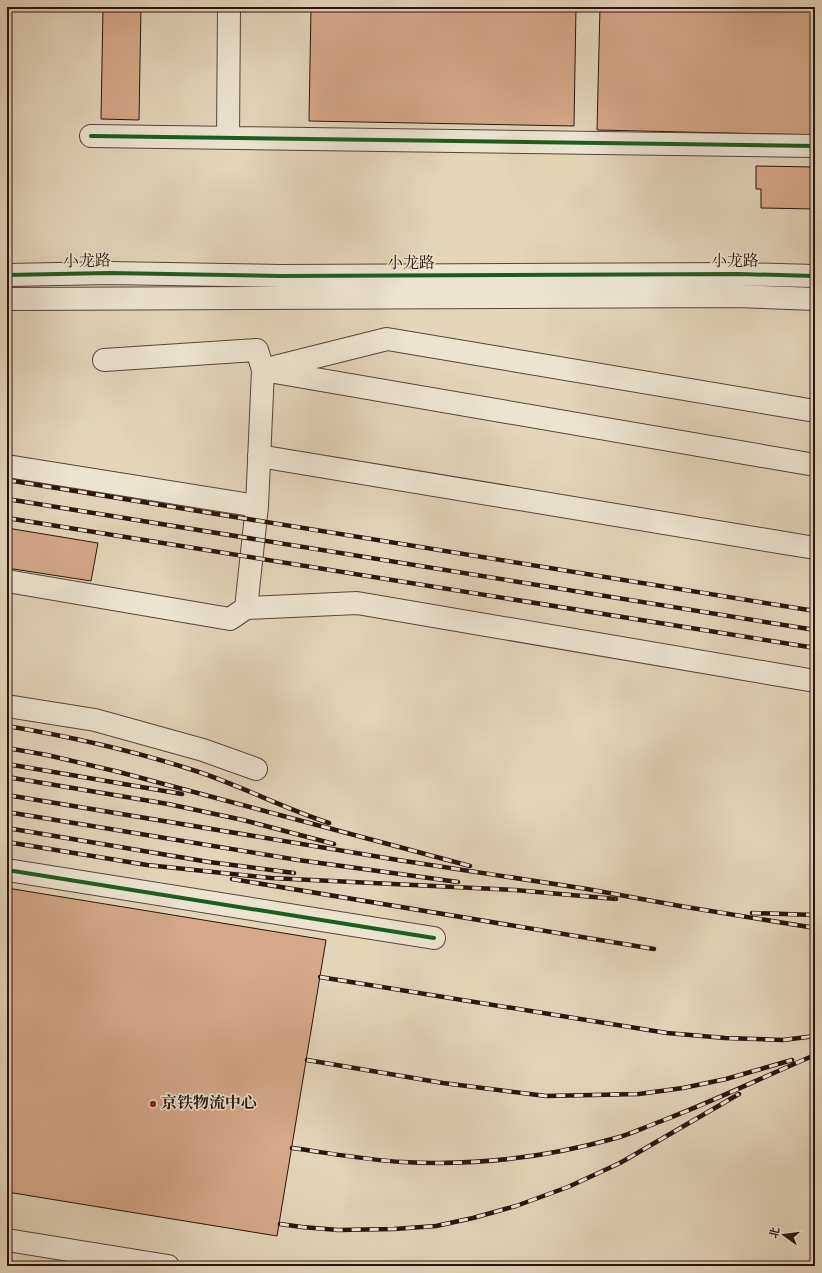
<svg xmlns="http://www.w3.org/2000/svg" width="822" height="1273" viewBox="0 0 822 1273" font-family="Vollkorn,'Noto Serif SC',serif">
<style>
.building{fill:#d6a888;stroke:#2a150d}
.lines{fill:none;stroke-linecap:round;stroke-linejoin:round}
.minor-casing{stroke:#584538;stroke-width:24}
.minor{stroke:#ece4d1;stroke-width:22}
.rail-casing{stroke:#2a150d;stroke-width:4.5}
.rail{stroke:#ece4d1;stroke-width:3;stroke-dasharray:9;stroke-linecap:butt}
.cycleway-casing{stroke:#ece4d1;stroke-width:6}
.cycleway{stroke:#1b5e20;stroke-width:4}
.poi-dot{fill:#8f2418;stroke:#ece4d1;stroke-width:1.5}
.labels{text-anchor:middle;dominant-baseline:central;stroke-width:3;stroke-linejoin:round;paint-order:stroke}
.street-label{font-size:16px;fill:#2a150d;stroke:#ece4d1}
.poi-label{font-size:16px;font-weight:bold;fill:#2a150d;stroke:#ece4d1;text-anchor:start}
</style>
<rect width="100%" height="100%" fill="#e2d5b8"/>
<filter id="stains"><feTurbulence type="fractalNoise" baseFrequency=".005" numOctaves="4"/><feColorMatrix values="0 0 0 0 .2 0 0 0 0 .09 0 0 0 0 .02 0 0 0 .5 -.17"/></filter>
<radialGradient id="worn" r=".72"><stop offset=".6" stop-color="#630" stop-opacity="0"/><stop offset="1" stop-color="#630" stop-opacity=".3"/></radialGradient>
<path class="building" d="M103 7H141L139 120 101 119Z
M311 7H576L574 126 309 121Z
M600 7H815V135L597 130Z
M756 166 815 167V209L761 208V189H756Z
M7 528 98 543 91 581 7 568Z
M7 888 326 940 277 1236 7 1192Z"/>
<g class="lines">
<g class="minor-casing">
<path id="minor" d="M91 136 815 146
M228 138 229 7
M7 275 109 273 280 276 738 274 815 276
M7 299 736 296 815 299
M104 360 257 350 263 370 815 465
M259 456 815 548
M7 466 257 506 263 370 387 339 815 411
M7 581 230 619 246 608 357 603 815 681
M246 608 257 506
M7 706 95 720 203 750 256 769
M7 870 434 938
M7 1240 168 1266"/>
</g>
<use href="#minor" class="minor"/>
<g class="rail-casing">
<path id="rail" d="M7 480 815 611
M7 499 815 630
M7 518 815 648
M7 726C73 737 139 752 202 773 245 788 286 809 329 823
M7 748 47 755 119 772 470 866
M7 764 182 794
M7 777 168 804 243 820 334 844
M7 795 398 860 587 889 680 906 815 928
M7 812 298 860 458 882
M7 828 209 862 294 873
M7 842 147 865 271 878 515 890 616 899
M232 879 654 949
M752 913 815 915
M320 977 667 1033 725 1038 783 1040 815 1036
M307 1060 443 1083 546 1096 639 1094 683 1088 726 1079 792 1060
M292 1148C329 1153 366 1160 403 1162 475 1166 548 1157 616 1138 631 1134 645 1127 659 1122 712 1102 763 1077 815 1055
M280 1224 302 1227 338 1230 394 1229 436 1226 473 1218 516 1206 568 1187 620 1163 739 1094"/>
</g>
<use href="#rail" class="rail"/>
<g class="cycleway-casing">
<path id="cycleway" d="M91 136 815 146
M7 275 109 273 280 276 738 274 815 276
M7 870 434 938"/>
</g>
<use href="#cycleway" class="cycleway"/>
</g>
<circle class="poi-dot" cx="153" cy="1104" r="4"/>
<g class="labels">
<g class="street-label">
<text transform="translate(87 262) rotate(-1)">小龙路</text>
<text x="735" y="262">小龙路</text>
<text x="411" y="264">小龙路</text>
</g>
<g class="poi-label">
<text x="161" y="1104">京铁物流中心</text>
</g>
</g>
<rect width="822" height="1273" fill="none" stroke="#e2d5b8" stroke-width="24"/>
<rect x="8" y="8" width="806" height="1257" fill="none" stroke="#2a150d" stroke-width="2"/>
<rect x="12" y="12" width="798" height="1249" fill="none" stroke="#2a150d"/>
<g transform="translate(784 1235) rotate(284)" stroke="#ece4d1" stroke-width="3" paint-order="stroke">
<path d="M0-3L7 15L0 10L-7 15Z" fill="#2a150d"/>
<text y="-6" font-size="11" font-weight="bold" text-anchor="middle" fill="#2a150d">北</text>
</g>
<rect width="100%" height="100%" filter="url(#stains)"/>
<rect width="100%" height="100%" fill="url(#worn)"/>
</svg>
